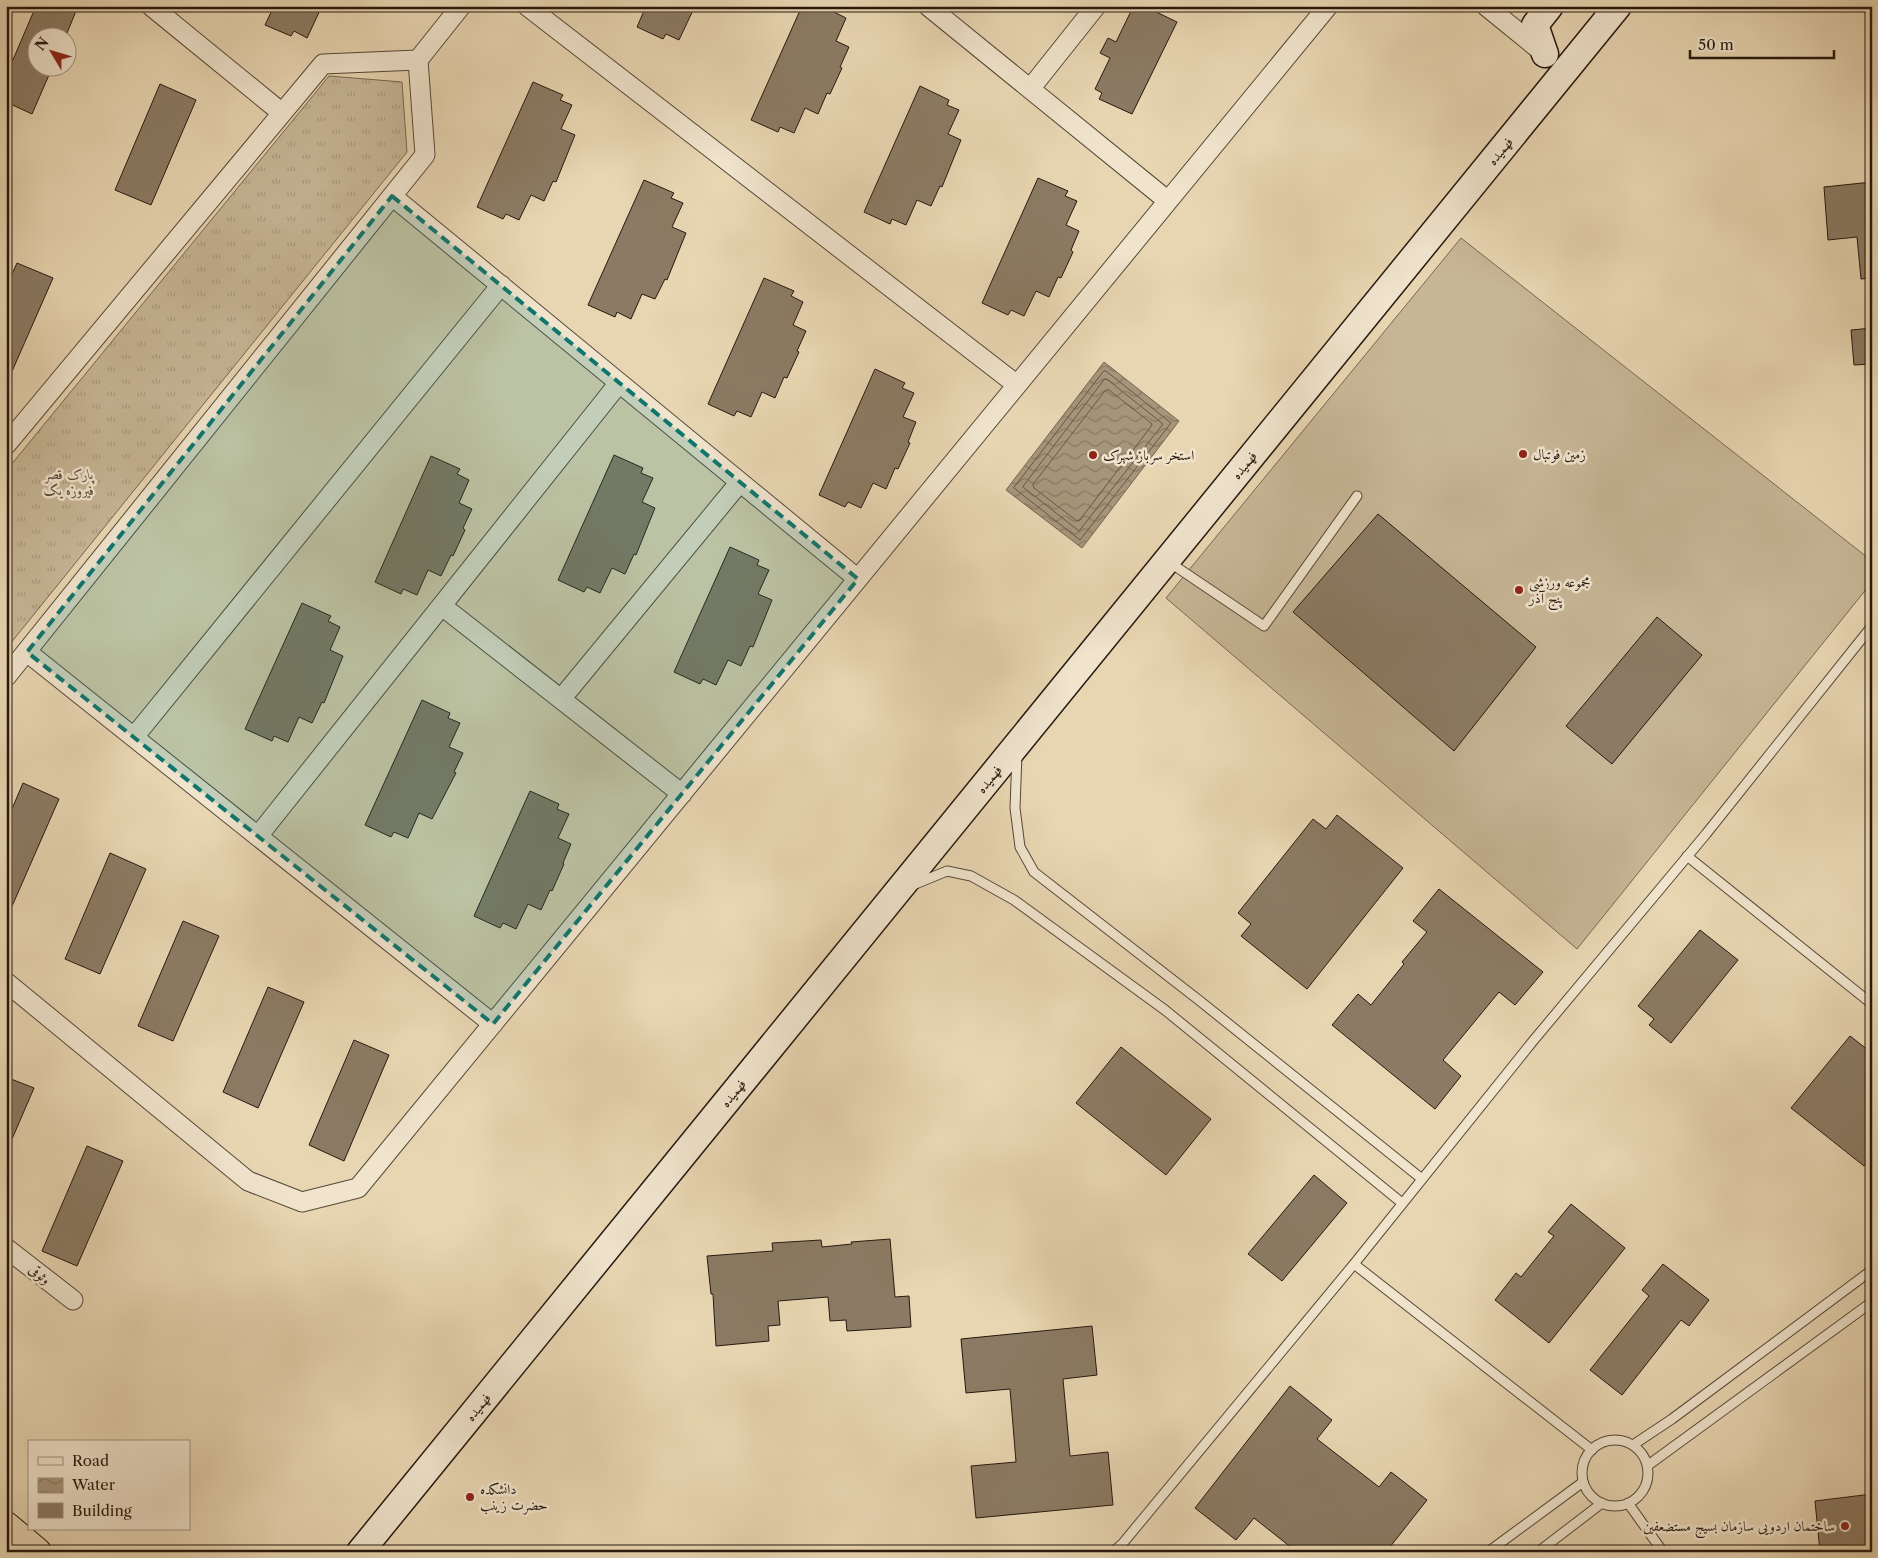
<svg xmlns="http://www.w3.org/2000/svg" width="1878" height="1558" viewBox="0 0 1878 1558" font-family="'Libre Caslon Text',Amiri,serif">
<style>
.grass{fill:url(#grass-tufts);stroke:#776752}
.pitch{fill:#c7b696;stroke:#776752}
.water{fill:url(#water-waves);stroke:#736350}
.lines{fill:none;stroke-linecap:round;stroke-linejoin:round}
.shore{stroke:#665645;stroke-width:1}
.building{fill:#8b7b64;stroke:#27180f}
.service-casing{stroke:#574838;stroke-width:11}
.minor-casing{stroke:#574838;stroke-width:21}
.secondary-casing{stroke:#27180f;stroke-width:29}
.trunk-casing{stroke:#27180f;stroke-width:30}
.service{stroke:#f0e4cd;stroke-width:9}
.minor{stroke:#f0e4cd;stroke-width:19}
.secondary{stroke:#f0e4cd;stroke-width:26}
.trunk{stroke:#e8d6b2;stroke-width:28}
.marked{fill:#0f766e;fill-opacity:0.2;stroke:#0f766e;stroke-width:4;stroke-dasharray:10 6;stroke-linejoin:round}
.poi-dot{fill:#8f2418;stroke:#f0e4cd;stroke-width:2}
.labels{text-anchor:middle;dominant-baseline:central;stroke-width:5;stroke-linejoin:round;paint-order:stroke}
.street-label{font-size:14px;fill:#27180f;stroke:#f0e4cd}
.poi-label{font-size:14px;fill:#27180f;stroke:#f0e4cd;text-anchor:start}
.park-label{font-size:14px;font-style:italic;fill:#574738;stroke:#f0e4cd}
</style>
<defs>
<pattern id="grass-tufts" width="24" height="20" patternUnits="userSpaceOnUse" patternTransform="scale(1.25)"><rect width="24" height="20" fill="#c7b696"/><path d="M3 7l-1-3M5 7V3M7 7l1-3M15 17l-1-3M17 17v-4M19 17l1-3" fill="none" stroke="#ab9c80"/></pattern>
<pattern id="water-waves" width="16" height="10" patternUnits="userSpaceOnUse" patternTransform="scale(1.25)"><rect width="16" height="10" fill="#a6957b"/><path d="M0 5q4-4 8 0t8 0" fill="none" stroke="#877963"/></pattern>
</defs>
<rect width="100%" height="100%" fill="#e8d6b2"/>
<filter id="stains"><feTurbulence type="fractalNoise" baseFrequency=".004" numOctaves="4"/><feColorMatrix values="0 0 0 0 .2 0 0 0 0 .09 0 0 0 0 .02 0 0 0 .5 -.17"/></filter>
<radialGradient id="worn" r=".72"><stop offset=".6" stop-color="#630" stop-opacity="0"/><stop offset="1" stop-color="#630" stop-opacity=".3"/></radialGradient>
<path class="grass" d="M329 76 402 82 407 152 6 649V471Z"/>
<path class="pitch" d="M1461 238 1872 561V582L1577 949 1166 598Z"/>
<path class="water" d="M1104 362 1179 421 1082 548 1006 490Z"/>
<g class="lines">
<path class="shore" d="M1104 371H1106L1171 423 1080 540 1014 488Z
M1105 379 1108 380 1163 424 1079 531 1023 487Z
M1106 390H1109L1151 423 1152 425 1080 520 1077 521 1034 488 1033 485Z"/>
</g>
<path class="building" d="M36 6H78L65 38H38V68H52L32 114 6 102V76Z
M274 6H322L307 38 294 31 291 36 265 25Z
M646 6H695L679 40 666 34 663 39 637 27Z
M802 6H837L834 12 846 18 836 41 849 47 840 67 842 68 830 94 827 93 818 114 805 108 794 133 780 127 778 132 751 120Z
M1133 7 1143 12 1146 7 1177 22 1132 114 1099 99 1102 93 1095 89 1110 58 1100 53 1108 38 1116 42Z
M533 82 563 95 560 100 572 105 561 129 575 135 556 182 553 181 544 201 531 195 519 220 506 214 503 219 477 207Z
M160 84 196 100 151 205 115 190Z
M920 86 949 100 947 105 959 110 948 134 961 140 942 187 940 186 931 206 917 200 906 225 892 219 890 224 864 212Z
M1038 178 1068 191 1065 196 1077 201 1066 225 1079 231 1071 250 1073 252 1061 278 1058 277 1049 297 1036 291 1024 316 1011 310 1008 315 982 303Z
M644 180 674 193 671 198 683 203 672 227 686 233 667 280 665 279 655 299 642 294 631 319 617 312 615 317 588 305Z
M1872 182V278L1861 279 1857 237 1828 240 1824 187Z
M17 263 53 278 6 385V287Z
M764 278 794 291 791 296 803 302 793 325 806 331 797 351 799 352 787 378 784 377 775 398 762 392 751 417 737 411 734 416 708 404Z
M1872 328V364L1854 365 1851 330Z
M875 369 905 383 902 388 914 393 903 417 916 422 908 442 910 443 898 469 895 468 886 489 873 483 861 508 848 502 845 507 819 495Z
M614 455 643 468 641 473 653 478 642 502 655 508 636 555 634 554 625 574 612 568 600 593 587 587 584 592 558 580Z
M431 456 460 469 457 474 469 480 459 503 472 509 463 528 465 530 453 556 451 555 441 576 428 570 417 595 403 589 401 594 375 582Z
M1378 514 1536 647 1454 751 1293 612Z
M730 547 759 560 757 565 769 570 758 594 772 600 753 647 750 646 741 666 728 660 716 685 703 679 700 684 674 672Z
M302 603 331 616 328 621 340 627 330 650 343 656 324 703 322 702 312 723 299 717 288 742 274 736 272 741 245 729Z
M1657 617 1702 655 1612 764 1566 726Z
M422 700 450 713 448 718 460 723 449 747 463 753 454 772 456 773 432 819 419 813 408 838 394 832 391 837 365 825Z
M23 783 59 799 6 920V823Z
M530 791 559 804 557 809 569 814 558 838 571 844 563 863 564 864 552 891 550 890 541 910 528 904 516 929 503 923 500 928 474 916Z
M1337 815 1403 868 1307 989 1241 936 1251 924 1238 913 1313 819 1326 829Z
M110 853 146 869 100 974 65 959Z
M1439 889 1543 972 1515 1005 1499 992 1443 1060 1461 1076 1435 1109 1332 1025 1358 994 1371 1005 1404 964 1402 962 1427 932 1413 921Z
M183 921 219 936 173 1041 138 1026Z
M1700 930 1738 960 1671 1043 1649 1025 1654 1019 1638 1006Z
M268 987 304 1002 258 1108 223 1092Z
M1850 1036 1872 1053V1157L1864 1166 1791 1108Z
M354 1040 389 1055 344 1161 309 1145Z
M1121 1047 1211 1119 1166 1175 1076 1103Z
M6 1077 34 1088 6 1153Z
M87 1146 123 1161 77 1266 42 1251Z
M1314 1175 1347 1203 1282 1281 1248 1254Z
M1571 1204 1625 1248 1549 1343 1495 1300 1516 1273 1521 1277 1554 1236 1548 1232Z
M890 1239 895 1297 909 1296 911 1327 847 1331 846 1320 830 1321 828 1297 778 1301 780 1325 768 1326 769 1341 716 1346 713 1294H711L707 1256 773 1251 772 1243 821 1240 822 1247 852 1244 851 1242Z
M1663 1264 1709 1300 1689 1326 1681 1320 1622 1395 1590 1370 1649 1296 1642 1290Z
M1092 1326 1097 1375 1063 1379 1070 1456 1108 1452 1113 1505 976 1518 971 1466 1016 1462 1010 1389 966 1393 961 1339Z
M1290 1386 1332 1420 1317 1439 1379 1487 1391 1472 1427 1500 1386 1552H1297L1254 1518 1236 1540 1195 1508Z
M1872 1494V1552H1820L1815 1501Z"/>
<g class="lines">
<g class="service-casing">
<path id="service" d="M1865 6 1872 12
M1169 562 1264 626 1357 496
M1017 754 1015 808 1020 847 1034 872 1200 1001 1422 1179
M1687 856 1872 1004
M913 885 947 871 971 876 1014 900 1165 1010 1402 1203
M1354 1264 1592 1450
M1582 1473a33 33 0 1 1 66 0a33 33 0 1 1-66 0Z
M1633 1445 1672 1419 1872 1270
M1647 1466 1872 1302
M1628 1503 1663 1552
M1113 1552 1123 1543 1354 1264 1533 1041 1706 834 1872 626
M1488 1552 1583 1482
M1538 1552 1602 1503"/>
</g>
<g class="minor-casing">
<path id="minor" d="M151 6 282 113
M527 6 1017 385
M928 6 1168 201
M1486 6 1545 54
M1030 89 1096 6
M392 196 858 579
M6 445 323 64 418 60
M442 606 682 794
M27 652 493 1024
M6 677 425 155 418 60 461 6
M561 699 740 482
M134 737 501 285
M258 836 619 383
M6 982 248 1181 302 1202 358 1188 1328 6
M6 1248 73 1300"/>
</g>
<g class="secondary-casing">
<path id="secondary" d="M1545 54 1535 25 1550 6
M360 1552 1618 6"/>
</g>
<g class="trunk-casing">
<path id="trunk" d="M6 1526 37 1552"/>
</g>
<use href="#service" class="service"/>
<use href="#minor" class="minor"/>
<use href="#secondary" class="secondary"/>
<use href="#trunk" class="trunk"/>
</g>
<path class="marked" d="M392 196 858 579 493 1024 27 652Z"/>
<g class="poi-dot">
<circle cx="1523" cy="454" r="5"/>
<circle cx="1093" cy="455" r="5"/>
<circle cx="1519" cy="590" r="5"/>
<circle cx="470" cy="1497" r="5"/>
<circle cx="1845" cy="1526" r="5"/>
</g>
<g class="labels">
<g class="street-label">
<text transform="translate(1500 151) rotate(-51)">فهمیده</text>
<text transform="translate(1244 465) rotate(-51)">فهمیده</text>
<text transform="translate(989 779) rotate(-51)">فهمیده</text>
<text transform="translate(733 1093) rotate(-51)">فهمیده</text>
<text transform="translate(40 1274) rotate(38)">وثوقی</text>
<text transform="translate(478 1407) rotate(-51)">فهمیده</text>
</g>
<g class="poi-label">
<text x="1533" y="454">زمین فوتبال</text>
<text x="1103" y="455">استخر سرباز شهرک</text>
<text x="1529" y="582">مجموعه ورزشی<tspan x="1529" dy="16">پنج آذر</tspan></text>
<text x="480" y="1489">دانشکده<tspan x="480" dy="16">حضرت زینب</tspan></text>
<text x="1835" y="1526" text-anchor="end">ساختمان اردویی سازمان بسیج مستضعفین</text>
</g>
<g class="park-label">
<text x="69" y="474">پارک قصر<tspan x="69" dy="16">فیروزه یک</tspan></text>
</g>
</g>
<rect width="1878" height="1558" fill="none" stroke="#e8d6b2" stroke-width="25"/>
<rect x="8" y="8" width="1863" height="1543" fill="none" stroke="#27180f" stroke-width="2.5"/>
<rect x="12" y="12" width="1853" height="1533" fill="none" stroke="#27180f"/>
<rect x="28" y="1440" width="162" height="90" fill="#f0e4cd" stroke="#a09281"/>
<rect x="38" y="1457" width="25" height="8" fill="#f0e4cd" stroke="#a09281"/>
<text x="72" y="1466" font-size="15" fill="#27180f">Road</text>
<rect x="38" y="1478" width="25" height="15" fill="url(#water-waves)" stroke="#a09281"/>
<text x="72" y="1490" font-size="15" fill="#27180f">Water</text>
<rect x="38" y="1503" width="25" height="15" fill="#8b7b64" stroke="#a09281"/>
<text x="72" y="1516" font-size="15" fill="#27180f">Building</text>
<g transform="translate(52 52) rotate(308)"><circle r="24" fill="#f0e4cd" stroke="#a09281"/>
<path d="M0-4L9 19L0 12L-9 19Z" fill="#8f2418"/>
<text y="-8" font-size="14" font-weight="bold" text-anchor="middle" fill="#27180f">N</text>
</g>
<path d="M1690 50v8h144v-8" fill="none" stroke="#27180f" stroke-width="2.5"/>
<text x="1698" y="50" font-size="15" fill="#27180f" stroke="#f0e4cd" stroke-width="4" paint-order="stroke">50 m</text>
<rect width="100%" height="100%" filter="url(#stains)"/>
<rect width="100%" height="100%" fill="url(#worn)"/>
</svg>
